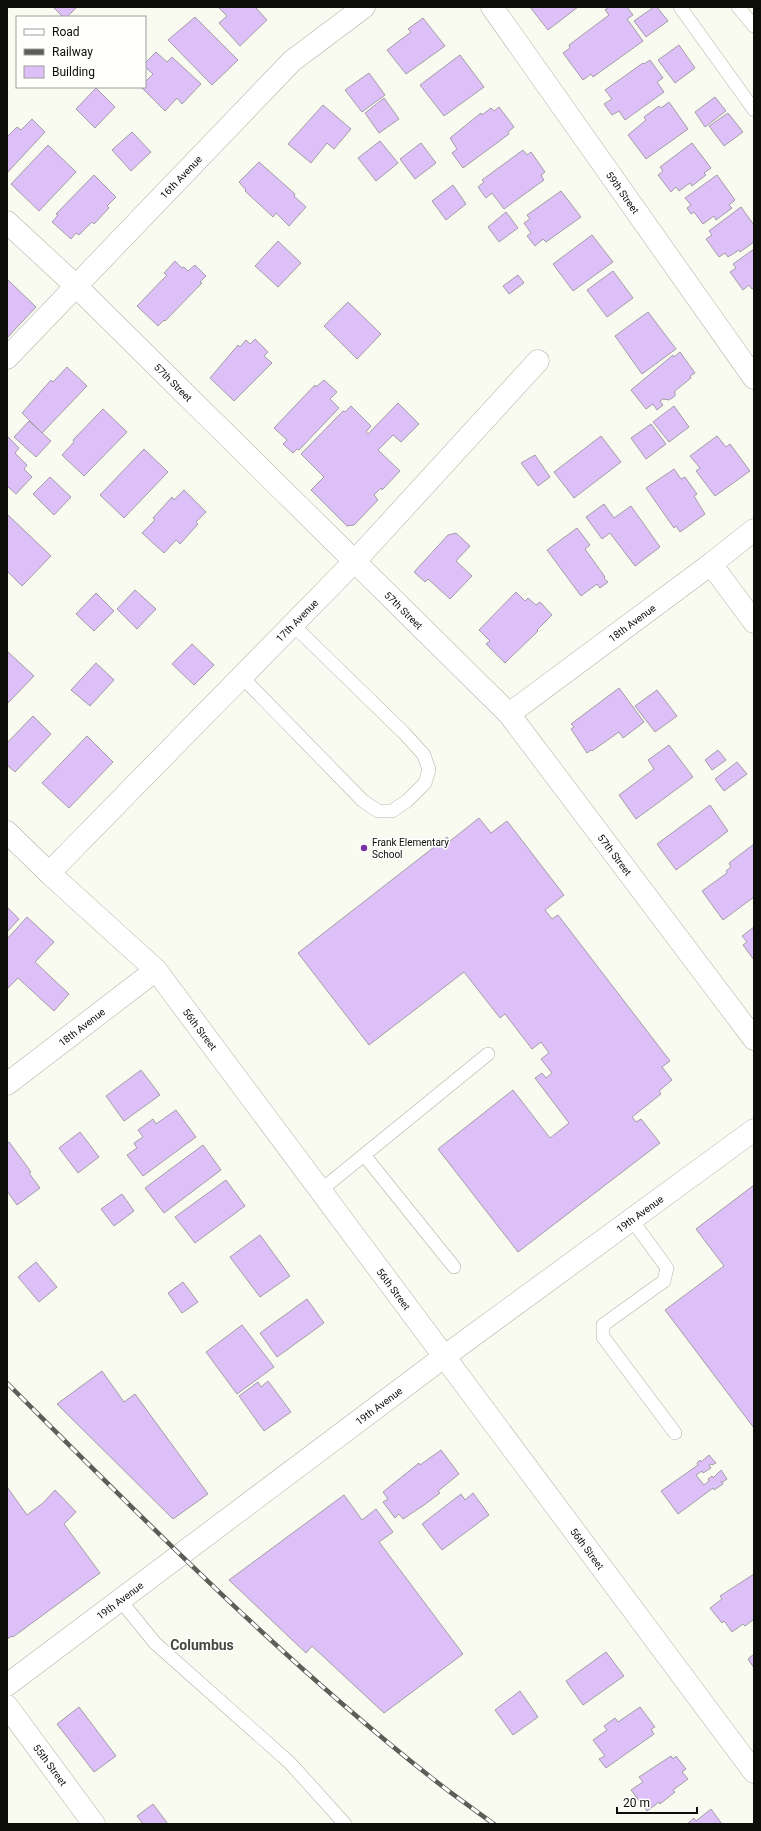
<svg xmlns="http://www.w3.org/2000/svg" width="761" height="1831" viewBox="0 0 761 1831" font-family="Roboto,sans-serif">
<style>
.building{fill:#ddc0f7;stroke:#a29da6}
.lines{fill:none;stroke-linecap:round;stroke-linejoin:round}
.lane-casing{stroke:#b0b0a7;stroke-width:14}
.street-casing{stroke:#b0b0a7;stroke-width:23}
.secondary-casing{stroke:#b0b0a7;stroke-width:23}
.lane{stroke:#fff;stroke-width:13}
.street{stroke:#fff;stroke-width:22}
.secondary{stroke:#fff;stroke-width:22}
.rail-casing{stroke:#5d5d58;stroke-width:4.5}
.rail{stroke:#fffffe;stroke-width:3;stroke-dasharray:9;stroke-linecap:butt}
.poi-dot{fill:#7832a5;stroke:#fffffe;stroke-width:1.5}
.labels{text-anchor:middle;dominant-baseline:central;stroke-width:3;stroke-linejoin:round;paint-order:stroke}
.street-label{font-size:10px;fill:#0c0c09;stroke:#fffffe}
.poi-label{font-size:10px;fill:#0c0c09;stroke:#fffffe;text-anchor:start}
.district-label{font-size:14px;font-weight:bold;fill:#484840;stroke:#fffffe}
</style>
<rect width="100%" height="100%" fill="#f9faf0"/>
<path class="building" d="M53 7H77L67 17H63Z
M218 7H255L267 20 240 46 219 23 227 16Z
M530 7H578L548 30Z
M609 7H627L633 15 627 19 643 41 593 77 591 74 583 80 563 53 570 48 569 45 609 15 605 10Z
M654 7H657L668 21 646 37 634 21Z
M195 17 238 60 212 85 168 40Z
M423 18 445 46 406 74 387 50 411 32 408 29Z
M679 45 695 68 675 83 658 60Z
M156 52 167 62 172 57 201 84 182 104 177 98 165 111 141 87H145V82L153 74 145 67V63Z
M460 55 484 87 444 116 420 85Z
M650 60 663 78 657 82 664 92 625 120 619 111 612 115 604 104 612 99 605 90 643 63 644 64Z
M369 73 385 95 362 112 345 90Z
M96 88 115 107 95 128 76 109Z
M715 97 726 111 705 127 695 112Z
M384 98 399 119 379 133 365 113Z
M669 102 688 129 646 159 628 135 646 120 644 117 659 106 661 108Z
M323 105 351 129 334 149 327 143 311 163 288 144Z
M499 107 514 127 508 132 509 134 463 168 452 153 457 149 450 138 481 113 482 115 491 108 494 111Z
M728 113 743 132 724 146 709 126Z
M32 119 45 132 7 173V137L17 127 21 130Z
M132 132 151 152 131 171 112 150Z
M380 141 398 163 376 181 358 158Z
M421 143 436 163 415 179 400 159Z
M692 143 711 168 704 173 706 175 692 186 690 183 679 191 676 187 671 192 658 175 663 171 660 167Z
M48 145 76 172 39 211 11 184Z
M523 150 527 155 531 152 545 172 541 175 544 180 504 209 492 193 486 198 478 187 484 182 482 180Z
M259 162 295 194 294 196 306 207 289 226 276 213 273 217 245 191 246 190 239 182Z
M94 175 116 197 107 206 109 208 94 224 92 222 79 235 76 233 71 239 52 222 58 215 56 214Z
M717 175 735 200 729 205 732 208 716 220 714 216 703 224 694 212 691 214 687 208 691 205 685 198Z
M453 185 466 204 446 220 432 201Z
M561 191 581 217 546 242 543 239 535 246 527 236 531 233 524 223 530 219 527 215Z
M741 207 754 225V242L740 252 739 250 728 257 725 253 719 257 706 239 712 235 709 231Z
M506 212 518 228 499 242 488 227Z
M592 235 613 262 573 291 553 264Z
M278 241 301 263 278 287 255 266Z
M754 249V288L752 289 749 285 743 290 730 272 736 268 733 264Z
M175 261 182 268 184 267 188 271 195 265 206 276 200 282 202 283 165 321 164 320 158 326 137 306 167 275 164 273Z
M613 271 633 298 607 317 587 290Z
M518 275 524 283 509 294 503 286Z
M7 279 36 307 7 338Z
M348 302 381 334 357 359 324 326Z
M648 312 676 349 642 374 615 336Z
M255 339 268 352 264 356 272 363 234 401 210 378 238 345 240 347 246 340 250 344Z
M680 352 695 373 690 376 691 378 675 391V396L669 400 663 399 660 401 663 405 657 410 653 404 646 409 631 390 673 355 674 357Z
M67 367 87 386 42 433 22 413 51 380 53 382Z
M324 380 337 392 330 399 339 408 299 450 297 449 293 453 283 444 287 440 274 428 315 385 316 387Z
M398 403 419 424 401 442 393 435 378 450 400 471 382 490 381 488 374 495 378 500 354 525 347 526 311 490 324 477 301 454 343 411 345 412 351 406 371 426 366 432 368 434Z
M674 406 689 427 669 442 653 422Z
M103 409 127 432 84 476 62 455 74 442 73 440Z
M29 421 51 441 36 457 14 437Z
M651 424 666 444 646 459 631 438Z
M7 436 19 448 15 453 27 465 24 469 32 477 16 494 7 486Z
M601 436 621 462 574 498 554 472Z
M717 436 726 447 730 444 750 471 715 496 696 471 700 468 690 456Z
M144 449 168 472 124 518 100 495Z
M535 455 550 477 538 486 521 463Z
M674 469 681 479 685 477 697 494 694 496 705 514 680 532 676 526 674 528 646 488Z
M50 477 71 497 54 515 33 494Z
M184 490 206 512 196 522 198 524 180 544 176 540 164 553 142 533 155 520 153 518 172 497 174 500Z
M604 504 614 518 631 506 660 547 635 566 610 533 602 539 586 517Z
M7 514 51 556 22 586 7 571Z
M577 528 590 545 585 549 605 577 604 578 608 582 600 588 597 584 581 596 547 550Z
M456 533 470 546 456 561 472 576 450 599 428 579 425 582 414 572 448 535Z
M135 590 156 609 137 629 117 609Z
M516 592 525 601 528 598 536 605 540 602 552 615 537 630 538 631 505 663 486 644 490 641 479 630Z
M96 593 114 611 94 631 76 614Z
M192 644 214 665 194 685 172 664Z
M8 652 34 676 7 704V653Z
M96 663 114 680 90 706 71 690Z
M619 688 644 722 623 738 619 732 592 751 591 750 587 753 571 729 574 727 571 724Z
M657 690 677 716 655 732 635 706Z
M33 716 51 734 15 772 7 765V743Z
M87 736 113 762 69 808 42 783Z
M669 745 693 777 636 819 619 795 654 769 648 760Z
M718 750 726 760 712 770 705 760Z
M737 762 747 774 724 791 715 779Z
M710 805 728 831 676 870 657 844Z
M479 818 491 833 507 821 564 895 545 910 552 919 558 915 670 1061 662 1067 672 1080 659 1091 661 1094 632 1117 636 1122 641 1119 660 1143 518 1252 438 1149 513 1090 550 1138 569 1123 535 1078 542 1073 546 1078 552 1073 541 1059 549 1053 541 1042 532 1049 505 1014 500 1018 464 972 369 1045 298 953 447 837 450 841Z
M754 844V897L723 920 702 891 727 873 726 871 731 867 729 863Z
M7 907 19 919 7 932Z
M27 917 54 942 35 962 69 994 54 1011 18 978 7 989V939Z
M754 927V960L743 945 747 942 742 936Z
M141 1070 160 1095 124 1121 106 1096Z
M176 1110 196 1137 143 1176 127 1155 137 1148 134 1143 143 1137 138 1130 153 1119 156 1124Z
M80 1132 99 1157 78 1173 59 1148Z
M9 1142 31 1172 29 1173 40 1188 17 1205 7 1191V1143Z
M203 1145 221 1170 164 1213 145 1188Z
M226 1180 245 1206 195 1243 175 1217Z
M754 1185V1428L665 1310 724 1266 696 1229Z
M122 1194 134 1211 114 1226 101 1209Z
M260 1235 290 1276 260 1297 230 1257Z
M36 1262 57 1287 39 1302 18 1277Z
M183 1282 198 1302 182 1313 168 1293Z
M307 1299 324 1323 277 1357 260 1333Z
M242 1325 274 1367 237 1394 206 1352Z
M102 1371 124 1402 135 1394 208 1494 173 1519 57 1404Z
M268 1381 291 1412 264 1431 239 1396 258 1382 261 1387Z
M441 1450 459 1474 438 1491 440 1493 424 1505 403 1519 399 1514 395 1518 383 1502 388 1499 383 1492 419 1463 420 1465Z
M709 1455 716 1463 712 1465 711 1464 709 1465 711 1468 703 1473 702 1471 696 1475 704 1485 709 1481 708 1479 712 1476 713 1478 721 1470 727 1479 723 1482 721 1481 723 1484 714 1490 713 1488 678 1514 661 1491 698 1465 697 1463 700 1460 701 1462Z
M7 1487 27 1515 43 1503 55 1490 76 1512 64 1524 100 1573 13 1637 12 1636 7 1639Z
M473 1493 489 1515 442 1550 422 1524 461 1494 465 1500Z
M344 1495 362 1520 376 1509 393 1532 379 1542 463 1654 384 1713 312 1646 306 1653 229 1580Z
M754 1574V1619L745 1626 743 1624 732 1632 724 1621 722 1623 710 1608 722 1599 720 1596Z
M606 1652 624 1676 583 1705 566 1681Z
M754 1654V1668L748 1659Z
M520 1691 538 1717 513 1735 495 1710Z
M79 1707 116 1756 94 1772 57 1724Z
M640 1707 655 1727 651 1729 654 1734 606 1768 599 1759 605 1756 593 1740 607 1730 604 1726 615 1718 618 1722Z
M671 1756 673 1759 676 1756 686 1769 682 1772 688 1779 673 1790 675 1792 660 1804 659 1802 647 1811 631 1790 643 1782 639 1777Z
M153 1804 168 1824H143L137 1816Z
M711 1809 722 1824H687L694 1818 696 1821Z"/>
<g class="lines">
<g class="lane-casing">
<path id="lane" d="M680 7 754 110
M738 7 754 26
M241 676 363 801 378 811H392L407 801 425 783 429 770 424 755 404 733 293 625
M364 1155 454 1267
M321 1190 488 1054
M632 1220 667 1268 664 1281 603 1325V1337L675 1433
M120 1600 155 1643 290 1763 345 1824"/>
</g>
<g class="street-casing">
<g id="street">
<path id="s1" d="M492 7 754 378"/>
<path id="s2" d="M7 222 76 286 509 714 754 1039"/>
<path id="s3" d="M7 358 292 61 364 7"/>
<path d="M711 564 754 622"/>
<path id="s4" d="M509 714 711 564 754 530"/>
<path id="s5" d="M49 873 355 561 538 361"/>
<path id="s6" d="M7 1084 156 970"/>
<path id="s7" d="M7 1685 445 1356 754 1130"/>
<path id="s8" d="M7 1706 94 1824"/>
</g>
</g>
<g class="secondary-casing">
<g id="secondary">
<path id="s9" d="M7 832 49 873 156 970 754 1772"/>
</g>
</g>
<use href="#lane" class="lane"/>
<use href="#street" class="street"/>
<use href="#secondary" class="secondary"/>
<g class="rail-casing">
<path id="rail" d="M7 1383C142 1518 278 1656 428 1775 449 1792 472 1808 494 1824"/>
</g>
<use href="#rail" class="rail"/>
</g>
<circle class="poi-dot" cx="364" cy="848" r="4"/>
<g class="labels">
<g class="street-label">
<text stroke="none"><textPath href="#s3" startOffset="251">16th Avenue</textPath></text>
<text stroke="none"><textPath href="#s1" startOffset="227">59th Street</textPath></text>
<text stroke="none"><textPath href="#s2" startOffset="231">57th Street</textPath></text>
<text stroke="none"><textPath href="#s2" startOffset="555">57th Street</textPath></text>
<text stroke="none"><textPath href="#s5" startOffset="354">17th Avenue</textPath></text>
<text stroke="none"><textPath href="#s4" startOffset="153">18th Avenue</textPath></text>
<text stroke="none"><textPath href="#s2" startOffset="879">57th Street</textPath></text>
<text stroke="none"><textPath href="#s6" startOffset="94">18th Avenue</textPath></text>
<text stroke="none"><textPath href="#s9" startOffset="277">56th Street</textPath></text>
<text stroke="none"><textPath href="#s7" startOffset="789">19th Avenue</textPath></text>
<text stroke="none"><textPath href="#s9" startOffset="601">56th Street</textPath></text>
<text stroke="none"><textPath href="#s7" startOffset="465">19th Avenue</textPath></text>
<text stroke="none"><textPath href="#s9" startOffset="925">56th Street</textPath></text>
<text stroke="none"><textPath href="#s7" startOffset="141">19th Avenue</textPath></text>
<text stroke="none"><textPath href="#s8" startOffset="73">55th Street</textPath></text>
</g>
<g class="poi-label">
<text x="372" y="842">Frank Elementary<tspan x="372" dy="12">School</tspan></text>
</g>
<g class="district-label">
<text x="202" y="1645">Columbus</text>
</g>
</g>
<rect width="761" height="1831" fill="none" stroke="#0c0c09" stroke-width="16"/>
<rect x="16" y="16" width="130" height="72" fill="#fffffe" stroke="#9e9e9c"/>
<rect x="24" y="29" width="20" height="6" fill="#ffffff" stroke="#9e9e9c"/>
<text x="52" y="36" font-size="12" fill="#0c0c09">Road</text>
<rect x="24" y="49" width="20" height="6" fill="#5d5d58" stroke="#9e9e9c"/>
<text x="52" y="56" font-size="12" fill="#0c0c09">Railway</text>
<rect x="24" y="66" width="20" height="12" fill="#ddc0f7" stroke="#9e9e9c"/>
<text x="52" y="76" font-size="12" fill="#0c0c09">Building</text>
<path d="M617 1807v6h80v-6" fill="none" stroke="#0c0c09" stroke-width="2"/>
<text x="623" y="1807" font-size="12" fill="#0c0c09" stroke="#fffffe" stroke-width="3" paint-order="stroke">20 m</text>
</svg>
